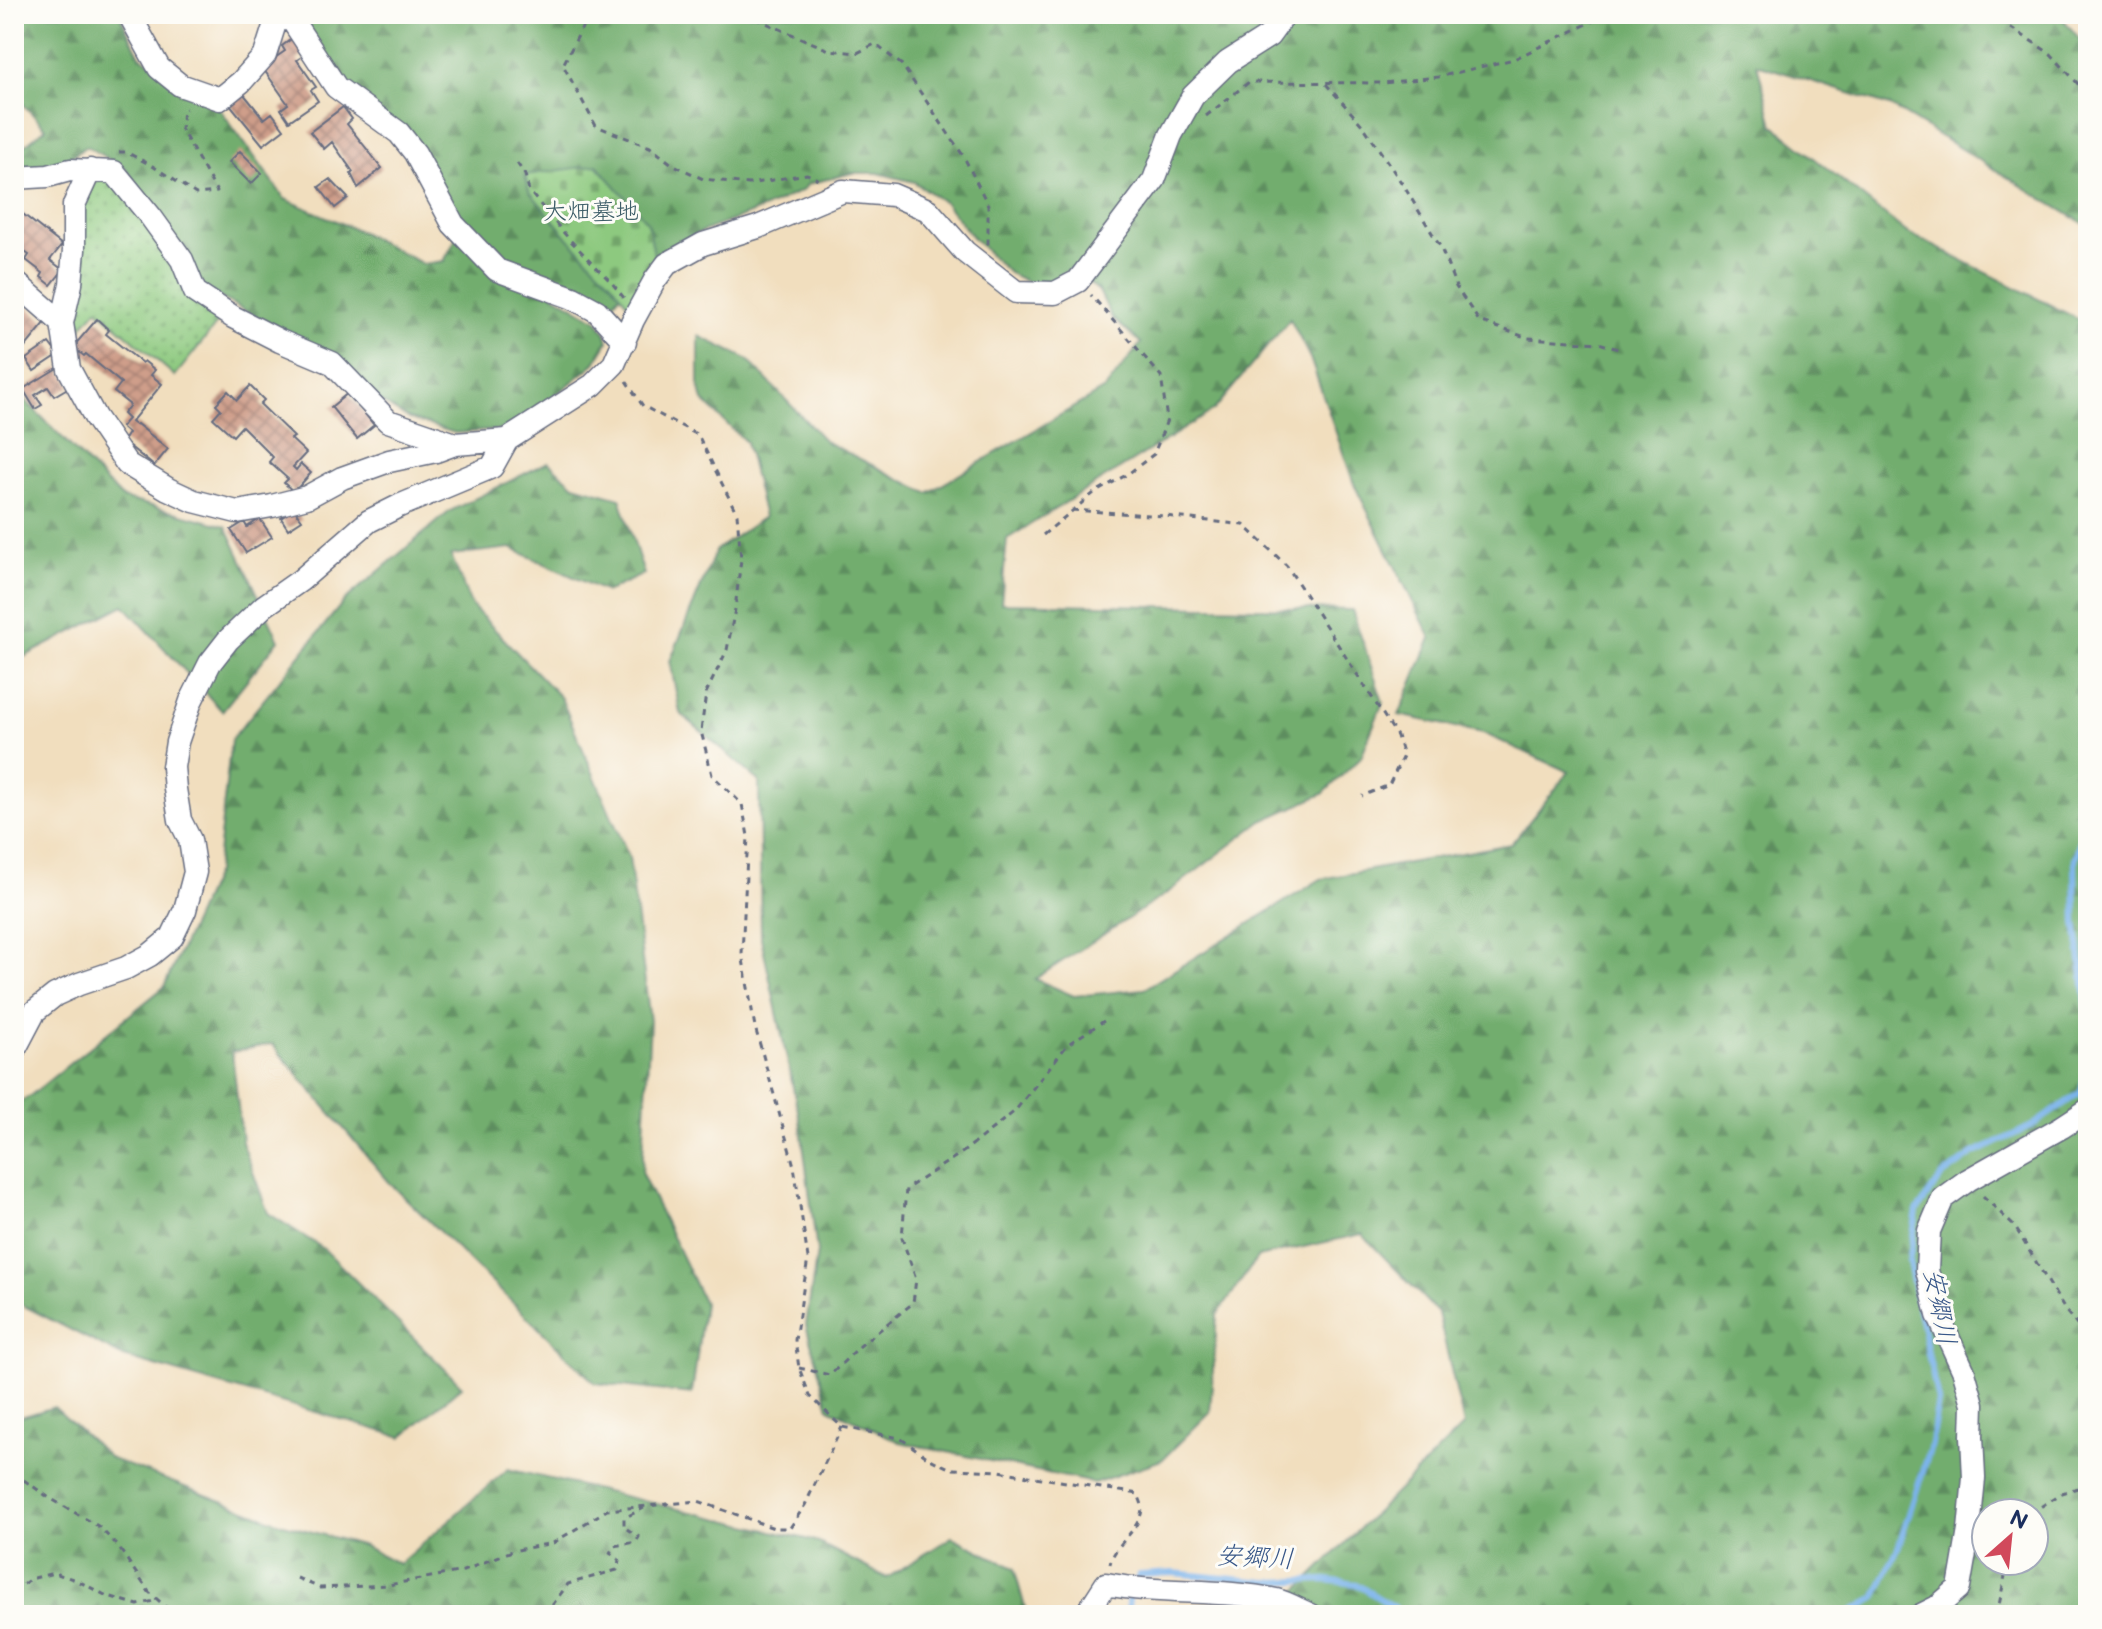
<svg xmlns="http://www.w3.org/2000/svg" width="2102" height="1629" viewBox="0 0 2102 1629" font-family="'Balsamiq Sans','Klee One',sans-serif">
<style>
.grass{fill:url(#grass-dots);stroke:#547c6e;stroke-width:2}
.forest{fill:url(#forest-firs);stroke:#466e66;stroke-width:2;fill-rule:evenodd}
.cemetery{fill:url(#cemetery-stones);stroke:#547c6e;stroke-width:2}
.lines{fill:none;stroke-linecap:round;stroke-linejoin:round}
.stream{stroke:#7bb4eb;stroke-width:6}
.building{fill:url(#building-cross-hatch)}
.minor-casing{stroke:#666c80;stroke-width:25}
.path{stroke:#666c80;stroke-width:3;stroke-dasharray:6 6;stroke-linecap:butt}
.minor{stroke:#fff;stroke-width:22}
.labels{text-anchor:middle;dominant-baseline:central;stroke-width:6;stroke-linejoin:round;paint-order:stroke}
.park-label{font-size:24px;fill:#3d5d68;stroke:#fdfcf7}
.water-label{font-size:26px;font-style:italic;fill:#385788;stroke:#fdfcf7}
</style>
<defs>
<pattern id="grass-dots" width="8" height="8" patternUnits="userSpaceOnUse" patternTransform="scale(2)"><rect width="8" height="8" fill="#8dc97f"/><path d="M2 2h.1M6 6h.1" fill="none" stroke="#72a46b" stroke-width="1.8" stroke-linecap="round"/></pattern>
<pattern id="forest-firs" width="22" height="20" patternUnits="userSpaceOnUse" patternTransform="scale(2)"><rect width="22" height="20" fill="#72ad6e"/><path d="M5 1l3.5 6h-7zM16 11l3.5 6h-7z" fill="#5d8d5e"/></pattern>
<pattern id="cemetery-stones" width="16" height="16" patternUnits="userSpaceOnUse" patternTransform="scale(2)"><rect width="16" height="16" fill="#8dc97f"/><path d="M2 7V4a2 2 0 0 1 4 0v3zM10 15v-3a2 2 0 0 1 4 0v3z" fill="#72a46b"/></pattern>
<pattern id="building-cross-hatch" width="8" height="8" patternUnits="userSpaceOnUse" patternTransform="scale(2)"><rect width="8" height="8" fill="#cf9e8a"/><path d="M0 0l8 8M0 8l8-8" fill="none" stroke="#a78174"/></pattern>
</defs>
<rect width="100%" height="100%" fill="#fdfcf7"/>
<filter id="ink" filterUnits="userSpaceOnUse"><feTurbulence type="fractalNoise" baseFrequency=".0125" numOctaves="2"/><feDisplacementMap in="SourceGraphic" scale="16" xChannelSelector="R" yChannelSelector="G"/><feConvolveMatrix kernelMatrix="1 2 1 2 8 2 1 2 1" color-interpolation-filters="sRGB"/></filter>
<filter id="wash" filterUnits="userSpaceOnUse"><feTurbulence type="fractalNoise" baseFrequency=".006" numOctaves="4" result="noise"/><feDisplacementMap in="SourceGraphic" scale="32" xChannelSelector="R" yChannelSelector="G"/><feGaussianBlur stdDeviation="1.8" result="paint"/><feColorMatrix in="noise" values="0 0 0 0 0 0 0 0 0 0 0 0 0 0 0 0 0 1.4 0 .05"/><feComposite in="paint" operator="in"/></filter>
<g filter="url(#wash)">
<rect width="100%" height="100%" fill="#f1debe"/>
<path class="grass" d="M107 173 223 316 175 376 97 309 68 344 83 192Z"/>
<path class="forest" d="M14 14H119L140 56 211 97 285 199 361 232 423 264 444 261 457 237 597 320 606 334 608 342 595 363 555 396 519 421 501 430 455 433 409 419 381 402 286 332 204 289 166 226 126 169 86 146C61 166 44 176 14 161V154L46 128 14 95Z
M298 14H2059L2088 49V226L1890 106 1757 64 1773 125 1906 232 2088 324V1615H1289L1296 1592 1464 1425 1438 1313 1362 1234 1258 1257 1217 1315 1210 1412 1162 1460 1094 1483 900 1442 829 1408 806 1325 817 1252 800 1120 761 938 759 781 680 713 670 661 716 550 764 517 746 442 703 401 699 385V336L747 359 826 442 928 493 1106 388 1141 343 1112 318 1099 291 1071 268 1049 283H1030L1009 273 973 238 945 203 914 182 878 173H852L808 184 803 190C786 198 769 207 752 213 719 226 683 235 656 257 639 270 626 287 613 303L615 308 614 311 560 284 511 266 461 218 339 76ZM1290 319 1310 358 1354 484 1431 638 1399 715 1483 733 1569 772 1511 844 1321 879 1144 989 1074 996 1035 979 1166 894 1262 821 1323 794 1361 757 1383 702 1352 610 1001 603 1007 539 1214 410ZM1986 1513H2034V1561H1986Z
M14 389 122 498 226 526 279 640 222 711 124 605 14 662Z
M548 462 574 485 620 498 644 574 606 592 511 548 451 555 471 605 561 698 629 857 650 1021 642 1174 704 1303 692 1394 595 1383 390 1183 272 1044 232 1052 242 1142 268 1213 324 1249 462 1386 402 1437 124 1357 14 1301V1106L30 1096 164 987 216 872 231 740 345 600 450 511Z
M54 1407 111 1459 280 1523 364 1546 399 1564 508 1469 815 1541 887 1578 952 1537 1014 1568 1027 1615H14V1419Z"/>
<path class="cemetery" d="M597 165 648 223 655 260 628 304 612 283 569 239 529 191 525 175Z"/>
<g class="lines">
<path class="stream" d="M2088 811 2075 859 2076 922 2088 1012
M1127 1615 1130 1593 1139 1575 1173 1573 1267 1582 1326 1580 1356 1584 1395 1608 1400 1615
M1845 1615 1875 1598 1897 1551 1930 1449 1938 1401 1909 1262 1917 1211 1942 1176 1973 1154 2032 1126 2081 1092 2088 1065"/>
</g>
<g id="blocks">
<path class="building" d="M294 37 306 54 297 60 316 87 311 90 318 101 289 121 281 109 288 104 262 67 285 51 282 46Z
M243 93 264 119 272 113 284 129 263 145 229 103Z
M343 107 352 119 347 124 382 168 358 188 351 174 353 172 332 142 324 149 310 132Z
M240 151 262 173 251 184 229 162Z
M330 179 348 198 335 208 319 187Z
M14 207 62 245 50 260 63 270 51 285 41 277 43 273 26 260 29 255 14 244Z
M14 296 46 322 14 361Z
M97 319 109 330 106 334 142 363 144 361 155 370 151 375 162 384 131 422 135 425 137 424 168 449 154 466 123 441 128 433 121 427 128 419 123 414 130 405 114 392 121 383 86 354 84 356 73 347Z
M49 343 58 355 34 371 26 359Z
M59 367 71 386 54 396 48 387 35 395 42 405 35 409 23 389Z
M250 386 264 400 260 404 294 437 291 439 306 453 293 467 296 470 301 464 311 473 294 492 284 483 288 479 269 462 273 457 242 426 233 436 213 418 221 409 216 404 228 391 237 400Z
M348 393 374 425 357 439 331 407Z
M294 509 302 520 288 529 281 518Z
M260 519 272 537 246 553 231 530 244 522 247 527Z"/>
</g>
</g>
<g filter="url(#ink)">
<use href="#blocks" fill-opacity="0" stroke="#666c80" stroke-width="2"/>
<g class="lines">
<g class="minor-casing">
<path id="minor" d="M129 14 159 68 180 85 220 99 241 82 265 55 278 14
M288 14 336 87 399 133 415 153 453 224 497 270 573 298 597 311 625 342
M14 178 48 176 70 170 114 172 151 217 182 260 195 292 233 317 280 341 332 363 388 421 455 444
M14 281 62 323 69 369 95 417 127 464 168 489 194 501 237 512 272 506 307 497 342 478 389 461 436 451 455 444 507 440
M62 323 71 284 74 250V205L90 170
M14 1051 35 1011 55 995 79 984 126 968 150 955 172 937 185 910 195 872 190 840 180 820 175 789 173 767 177 742 191 701 210 663 228 640 264 606 301 580 369 521 399 506 492 467 507 440 593 385 614 364 633 320 655 280 667 264 703 244 758 227 843 191 893 195 928 210 965 252 1016 292 1055 293 1078 281 1154 180 1171 135 1193 96 1228 62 1269 36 1285 14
M1086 1615 1106 1584C1162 1595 1220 1588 1276 1600 1288 1603 1299 1610 1311 1615
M1921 1615 1937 1607 1959 1588 1969 1530 1974 1478 1972 1436 1973 1404 1964 1372 1938 1315 1927 1270 1929 1231 1943 1198 1968 1180 2062 1127 2088 1110"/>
</g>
<path class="path" d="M587 14 586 20 563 65 596 126 650 147 672 164 703 179 749 184 807 174 818 179
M745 14 829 50 857 53 875 44 902 65 964 157 988 205V245
M1990 14 2051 54 2088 95
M1326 84 1364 127 1405 188 1441 248 1456 287 1479 321 1528 338 1599 343 1621 350
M1206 116 1249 82 1383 83 1438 77 1514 59 1608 14
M119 152H126L151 165 196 194 217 192 181 129 183 110 186 109
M517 163 525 175 529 191 569 239 612 283 624 298
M626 381 643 406 698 435 737 514 741 559 735 609 727 650 706 693 701 731 712 775 742 804 748 836 742 954 755 1027 794 1166 808 1259 795 1340 799 1368 810 1396 842 1427 900 1438 930 1459 951 1469 999 1471 1138 1494C1139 1498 1142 1502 1142 1507 1142 1529 1114 1544 1110 1564
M1072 510 1165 516 1244 525 1287 566 1397 736 1403 756 1389 785 1362 796
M1043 535 1094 493 1128 474 1154 454 1167 420 1161 376 1091 295
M1983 1196 2015 1227 2065 1310 2077 1325 2088 1322
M799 1368 830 1375 860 1346 913 1303 916 1279 902 1238 906 1189 963 1152 1015 1111 1068 1044 1104 1021
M14 1473 48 1497 98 1526 117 1545 149 1592 175 1615
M2031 1513 2062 1493 2081 1487 2088 1494
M297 1578 320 1588 388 1585 463 1571 512 1551 553 1543 607 1510 698 1501 774 1528H790L805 1505 842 1427
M14 1592 30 1579 54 1573 76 1580 105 1595 138 1605 157 1600
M545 1615 568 1584 617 1570 619 1560 610 1553 614 1546 636 1542 639 1537 624 1527V1518L644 1508
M1997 1615 2008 1561"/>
<use href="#minor" class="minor"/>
</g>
</g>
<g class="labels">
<g class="park-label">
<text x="591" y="211">大畑墓地</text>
</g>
<g class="water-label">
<text transform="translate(1939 1307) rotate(79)">安郷川</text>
<text transform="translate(1255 1558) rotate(3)">安郷川</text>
</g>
</g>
<rect width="2102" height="1629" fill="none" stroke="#fdfcf7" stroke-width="48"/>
<g transform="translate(2010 1537) rotate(27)"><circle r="38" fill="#fdfcf7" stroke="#a3aaba" stroke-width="2"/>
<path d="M0-6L14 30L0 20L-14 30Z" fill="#d1495b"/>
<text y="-12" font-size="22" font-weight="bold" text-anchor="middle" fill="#1b2f5e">N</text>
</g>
</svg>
